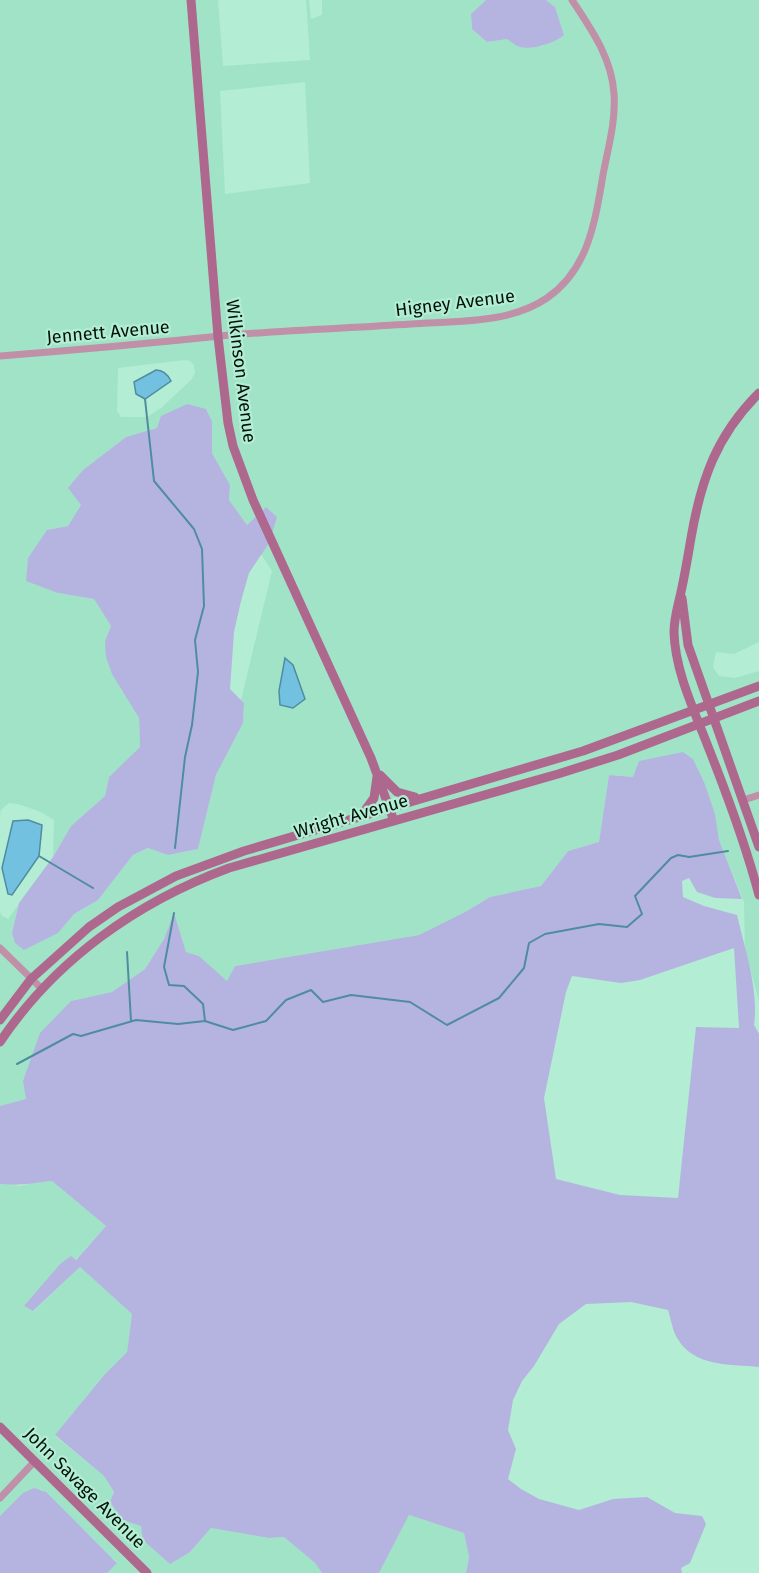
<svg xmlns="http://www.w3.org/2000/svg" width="759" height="1573" viewBox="0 0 759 1573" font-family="'Fira Sans',sans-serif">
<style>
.built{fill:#a1e3c7;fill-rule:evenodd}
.green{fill:#b5b4e1;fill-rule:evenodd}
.water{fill:#73c1e1;stroke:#508ca0;stroke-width:1.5}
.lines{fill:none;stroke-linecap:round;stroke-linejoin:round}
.stream{stroke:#508ca0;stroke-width:2}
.street{stroke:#c08fa8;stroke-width:7}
.secondary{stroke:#ae688e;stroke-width:9}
.labels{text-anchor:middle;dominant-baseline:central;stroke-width:4.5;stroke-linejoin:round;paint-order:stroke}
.street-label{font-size:18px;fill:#001109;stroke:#b3edd4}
</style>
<rect width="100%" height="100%" fill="#b3edd4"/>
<path class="built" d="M0 0H218L223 66 310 60 306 0H309L311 19 322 15V0H486L471 14 472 29 487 42 507 39 519 47H525L544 46 555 7 546 0H759V642L734 654 716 652 713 667 719 676 735 678 759 671V1001L745 950 744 902 719 840 715 814 693 759 633 777 609 775 599 842 568 851 541 886 490 897 467 911 419 935 235 966 227 982 199 956 186 952 174 914 164 939 145 969 112 992 71 1001 26 1100 0 1106V912L2 916 8 919 19 904 12 933H57L74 914 98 900 133 855 149 848 168 855 198 849 216 775 243 723 244 703 241 700 272 571 261 554 268 543 266 507 247 525 229 500 230 485 212 453V421L206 409 157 428 126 437 83 470 81 505 68 526 47 530 58 593 94 599 111 626 105 641 126 696 139 718 140 747 109 777 105 796 71 826 53 857 54 820 41 812 18 804 9 803 1 810 0 815ZM305 82 310 183 225 194 220 91ZM185 360 190 361 194 365 195 373 191 380 161 408 147 417H121L117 411 118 368Z
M52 1181 106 1226 75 1260 60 1264 25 1306 34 1311 80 1267 132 1314 127 1352 105 1374 55 1436 104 1476 114 1493 141 1526 190 1552 211 1528 269 1538 284 1537 315 1563 322 1573H107L117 1562 41 1489 0 1516V1184L20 1186 33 1183Z
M409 1515 464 1533 469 1557 466 1573H379Z"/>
<path class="green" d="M486 0H546L555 7 564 35C555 43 533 50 520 47 516 46 511 42 507 39L487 42 472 29 471 14Z
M187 404 206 409 212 421V453L230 485 229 500 247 525 266 507 277 517 269 543 249 573 241 601 234 632 230 689 244 703 243 723 216 775 198 849 168 855 148 848 133 855 98 900 74 914 58 933 24 950 15 943 12 933 19 903 53 857 71 826 105 796 109 777 140 747 139 718 112 674 106 657 105 641 111 626 94 599 58 593 26 581 28 558 47 530 68 526 81 505 68 488 83 470 126 437 157 428 161 416Z
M683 752 693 759 704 782 715 814 719 840 742 899 715 898 697 892 689 878 682 881 683 897 704 906 737 915C745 950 759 989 754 1025L759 1034V1367C728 1364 694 1367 677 1338 672 1329 671 1319 668 1310L631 1302 586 1304 559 1324 534 1366 522 1381 513 1400 508 1430 516 1449 508 1479 521 1489 539 1499 579 1510 613 1499 647 1497 675 1513 702 1516 706 1524 690 1563 681 1568 682 1573H466L469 1557 464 1533 409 1515 379 1573H322L315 1563 284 1537 269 1538 211 1528 190 1552 170 1564 143 1540 141 1526 123 1520 110 1502 114 1492 104 1476 55 1435 105 1374 127 1352 132 1314 80 1267 33 1311 24 1306 60 1264 71 1256 76 1260 106 1226 52 1181C33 1183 20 1186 0 1184V1106L26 1099 23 1081 40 1033 71 1001 112 992 145 969 164 939 174 913 186 952 199 956 227 981 235 966 419 935 467 911 490 897 541 886 568 851 599 842 609 775 633 777 639 761ZM734 948 739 1028 696 1027 678 1198 620 1195 556 1179 544 1098 566 992 572 976 621 983 640 980Z
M34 1488 46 1492 117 1563 107 1573H0V1516L23 1493Z"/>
<path class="water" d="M156 370C163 370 168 375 171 381L145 399 136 394 134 382Z
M285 658 293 665 305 699 293 708 280 705 279 691Z
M28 820 42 825 39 856 12 895 8 894 2 868 13 821Z"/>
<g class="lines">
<path class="stream" d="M145 399 154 481 194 529 202 549 204 606 195 640 198 672 192 725 185 757 175 848
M39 856 93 888
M174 913 164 967 169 985 184 986 203 1004 205 1021
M127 952 131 1021
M17 1064 73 1034 81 1036 136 1020 178 1024 205 1021 233 1030 266 1021 286 1000 311 990 323 1002 351 995 410 1002 447 1025 499 998 524 968 529 943 545 934 599 924 627 927 642 914 635 896 671 858 678 855 689 857 728 851"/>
<path class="street" d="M0 356C77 350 153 343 230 335 290 330 351 328 411 324 455 321 509 324 547 298 589 269 595 221 603 175 608 148 616 121 614 94 612 58 591 29 572 0
M743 800 759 795
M0 948 41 988
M0 1498 35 1461"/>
<path class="secondary" d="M191 0 218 337 228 423 233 446 253 500 371 758 394 821
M759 393C716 436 701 480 691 538 688 556 685 574 681 592 678 606 674 618 674 632 675 672 695 712 709 749 728 797 746 846 759 895
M682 598 688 645 759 847
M380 775 397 792 415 797
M361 816 374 798 377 777
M0 1020 31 979 89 927 118 907 176 876 244 851 583 751 759 686
M0 1042C55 960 137 902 229 868L558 774 618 755 759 701
M0 1427 147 1573"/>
</g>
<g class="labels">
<g class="street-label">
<text transform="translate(455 303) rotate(-7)">Higney Avenue</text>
<text transform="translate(108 332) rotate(-5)">Jennett Avenue</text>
<text transform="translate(241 371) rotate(83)">Wilkinson Avenue</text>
<text transform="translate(351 816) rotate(-16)">Wright Avenue</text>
<text transform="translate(85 1488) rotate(45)">John Savage Avenue</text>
</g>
</g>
</svg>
